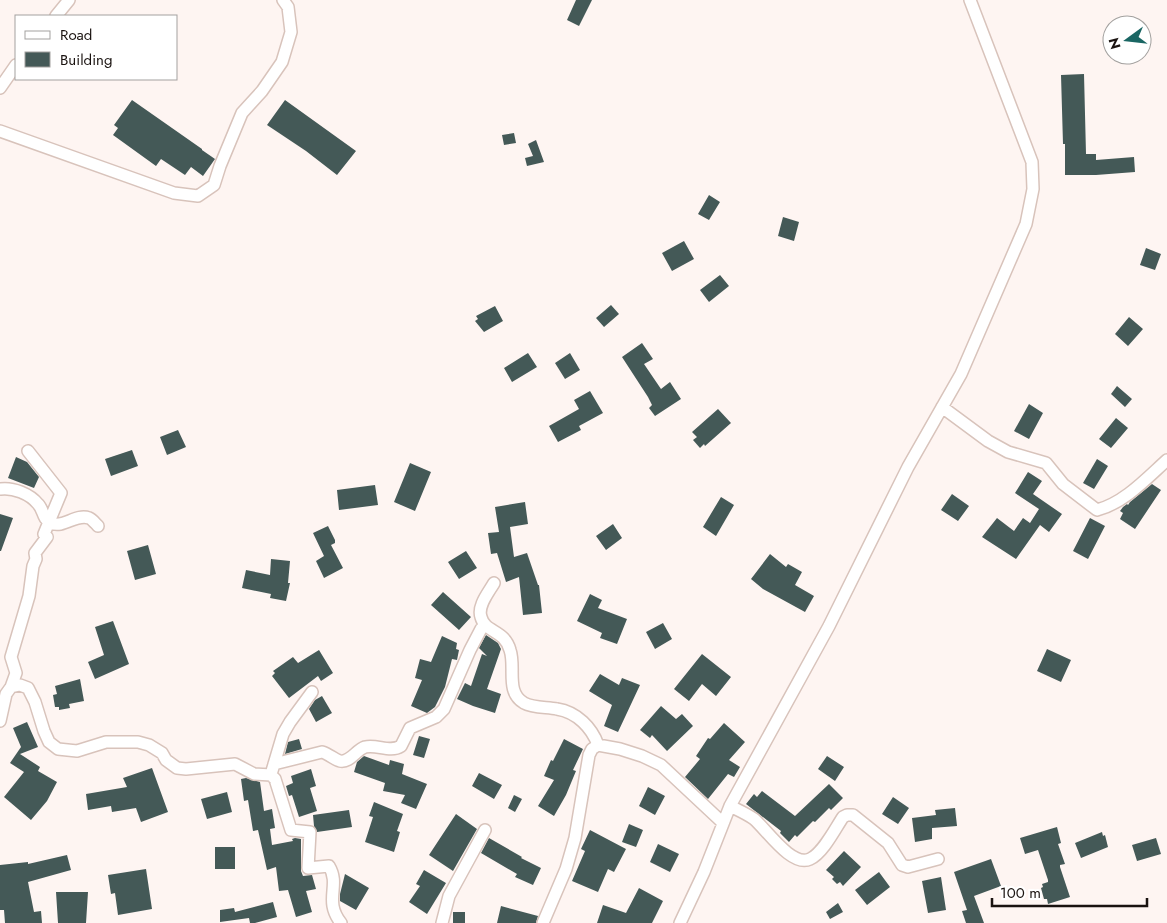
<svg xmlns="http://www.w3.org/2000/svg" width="1167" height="923" viewBox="0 0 1167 923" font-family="Jost,sans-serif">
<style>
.building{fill:#445957}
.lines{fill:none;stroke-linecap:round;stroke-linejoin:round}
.minor-casing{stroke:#d8c3bb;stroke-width:14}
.minor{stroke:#fff;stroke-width:11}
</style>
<rect width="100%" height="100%" fill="#fef5f2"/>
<path class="building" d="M576 0H592L579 26 567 20Z
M1084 74 1086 154H1096V160L1134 157 1135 172 1096 175H1065V144H1063L1061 75Z
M132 100 202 149V150L215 159 203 176 191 167 185 175 161 159 156 166 113 135 118 128 114 125Z
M285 100 356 151 337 175 306 151 267 125Z
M514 133 516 143 504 145 502 135Z
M536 140 544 162 527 166 525 158 533 156 528 144Z
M709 195 720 202 709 220 698 214Z
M783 217 799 222 794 241 778 236Z
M684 241 694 259 672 271 662 253Z
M1146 248 1161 254 1155 270 1140 265Z
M720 275 729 286 709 302 700 290Z
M611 305 619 314 604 327 596 318Z
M495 306 503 321 484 332 475 321 478 319 476 316Z
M1129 317 1143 329 1128 346 1115 334Z
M642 343 653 359 644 364 661 389 670 382 681 399 655 416 649 408 652 405 648 397 622 357Z
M528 353 537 367 512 382 504 368Z
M570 353 580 370 565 379 555 363Z
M1117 386 1132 399 1125 407 1111 394Z
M590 391 603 413 579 426 581 430 558 442 549 426 579 409 574 400Z
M1029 404 1043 413 1029 439 1014 431Z
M718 409 731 423 705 446 704 444 700 448 693 440 697 437 692 432Z
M1116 418 1128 428 1111 448 1099 439Z
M178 430 186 447 167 455 160 437Z
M132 450 138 466 111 476 105 459Z
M16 457 27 462 39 477 34 488 8 478Z
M1097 459 1108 466 1094 489 1083 483Z
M410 463 431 472 415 511 394 502Z
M1028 472 1042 481 1033 494 1062 514 1049 532 1040 525 1016 559 982 537 997 518 1014 531 1023 518 1030 523 1039 509 1015 493Z
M1152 484 1161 490 1135 529 1120 519 1123 513 1120 511 1123 507 1127 504 1128 505 1130 502Z
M375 485 378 505 339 510 337 490Z
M952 494 969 506 958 521 941 510Z
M721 497 734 505 716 536 703 527Z
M525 502 528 524 510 527 514 557 527 553 538 585H539L542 613 523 615 519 577 506 582 497 553 491 554 488 533 499 532 495 507Z
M0 514 13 518 1 551H0Z
M1090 518 1105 526 1088 559 1073 551Z
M613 524 622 538 606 550 596 536Z
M328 526 335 540V543L331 545 343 568 324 578 316 561 324 556 313 533Z
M148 545 156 574 135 580 127 551Z
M466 551 477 568 459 579 448 562Z
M770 554 786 567 788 564 802 572 795 585 814 596 805 612 763 589 751 579Z
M271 559 290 561 288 583H290L286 601 270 598 271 594 242 588 246 570 270 575Z
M443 592 471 617 459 630 431 605Z
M590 594 602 600 598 608 627 619 617 644 600 638 602 633 577 621Z
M113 621 129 664 95 679 88 662 104 655 95 627Z
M663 623 672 639 655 649 646 632Z
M486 635 498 643 501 649 487 689 501 694 495 713 473 706 457 699 465 683 471 686 482 654 487 656 479 648Z
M442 636 457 643 456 649 459 650 457 660 452 659 445 687 435 707 427 713 411 706 422 680 415 678 420 659 431 662Z
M1047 649 1071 660 1061 682 1037 671Z
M319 650 333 673 321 681 318 676 289 698 272 676 275 673 273 671 293 657 298 663Z
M702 654 731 677 716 696 702 684 689 701 674 689Z
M600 674 619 685 622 678 640 685 618 732 604 726 612 705 589 691Z
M80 679 84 701 69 704 70 708 59 710V707H55L53 695 57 694 55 686Z
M322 696 332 713 316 722 309 709 315 700Z
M661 706 676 719 682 714 693 726 667 751 652 735 650 738 640 730Z
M27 722 38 747 20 754 40 767 38 771 57 782 47 801 31 820 4 797 24 772 10 763 21 747 13 728Z
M724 723 745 742 729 760 740 767 734 777 728 774 708 799 685 777 700 759 696 756 708 738 710 739Z
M419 736 430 739 424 758 413 755Z
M299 739 302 749 285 754 288 742Z
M564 739 583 749 573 770 576 771 566 795 554 816 538 806 554 780 544 776 551 760 553 761Z
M364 756 389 765 390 760 404 764 402 774 427 784 416 809 401 803 405 795 383 791 385 783 354 772 357 762Z
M827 756 844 767 835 781 818 769Z
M152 768 168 812 141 822 136 808 112 812 111 806 88 810 86 794 127 787 123 778Z
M311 769 316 786 310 788 317 811 299 817 292 795 289 796 286 786 293 783 291 776Z
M479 773 502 785 494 799 472 786Z
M246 778 260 782 264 811 272 809 275 828 270 829 272 845 293 841 292 839 295 838 301 839V871L303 876 312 875 316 889 306 891 312 912 296 917 288 890 279 891 276 867 267 870 258 830 253 831 248 800 244 801 241 779Z
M829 784 843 798 831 810 829 808 815 822 813 821 797 837 795 835 789 842 780 833 781 831 746 804 754 794 757 797 762 791 795 816Z
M648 787 665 796 655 815 639 806Z
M227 792 232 812 207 819 201 799Z
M514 795 522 799 515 812 508 808Z
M893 797 909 808 898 824 882 814Z
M374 802 403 814 397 831 400 832 394 852 365 842 373 817 369 816Z
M955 808 957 826 932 828V839L915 842 912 818 936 815 935 810Z
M349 810 352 827 317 832 314 826 313 815Z
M456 814 477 829 453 871 429 855Z
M629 824 643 830 636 847 622 842Z
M1057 827 1061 843 1058 844 1065 864 1060 865V867L1070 897 1048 904 1047 899H1044L1041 888 1043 887 1042 884 1048 882V880L1038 850 1025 854 1020 838Z
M590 830 626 849 614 872 608 869 598 892 572 881 585 851 581 849Z
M1102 832 1103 836 1105 835 1108 847 1081 858 1075 843Z
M489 838 522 857 521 858 541 868 533 885 515 877 517 874 481 853Z
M1156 838 1161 854 1137 861 1132 845Z
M658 844 679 854 670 872 650 862Z
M215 847H235V869H215Z
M844 851 861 867 843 886 840 882 837 884 832 879 834 877 826 870Z
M67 855 71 870 28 882 34 912 41 911 42 923H5L4 910H0V865L28 862V864Z
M991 859 1001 886 974 896 984 923H966L962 911 967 910 954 872Z
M146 869 152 909 118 915 115 893 111 894 108 875Z
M424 870 446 883 427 914 409 902 420 886 416 884Z
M879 872 890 887 867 905 855 890Z
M345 874 369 888 356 910 340 901V894Z
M941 877 946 910 928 913 922 881Z
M639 888 663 901 652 923H597L603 905 626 913Z
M56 892H88L86 923H58Z
M273 902 277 917 255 923H250L249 918 220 922V910L234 908 235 912Z
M838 903 843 912 830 919 826 912Z
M501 906 538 916 536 923H497Z
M453 912H465V923H453Z"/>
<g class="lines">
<g class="minor-casing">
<path id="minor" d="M56 16 69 0
M0 88 16 65
M0 131 174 193 198 196 214 185 220 166 242 113 262 91 282 62 291 32 288 7 283 0
M942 407 988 441 1008 452 1046 463 1063 484 1097 510C1124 503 1146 479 1167 460
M0 489C13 487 30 494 38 504 44 510 42 519 51 523 63 529 76 513 89 518 92 519 95 523 98 526
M494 583C489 592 477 606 481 617 485 633 504 629 510 650 516 667 505 692 524 703 533 708 547 707 557 709 577 712 592 728 598 745
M11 687 20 685 28 688 35 702 44 731 49 742 58 749 77 751 106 742H138L149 745 162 753 166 760 177 768 186 769 235 764 254 774 271 775
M0 721 6 694 11 687 16 673 11 657 29 596 33 566 36 559 35 553 47 537 44 534 61 493 28 451
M274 764 322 752C329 754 335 760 340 761 350 763 356 750 365 747 377 744 390 753 401 746L410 728 436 717 444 709 470 650 481 629 485 626
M272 771 283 734 290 722 312 692
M271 775 275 779 291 830 310 832 308 868 329 866C341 886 323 900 341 923
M730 806C738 810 747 814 754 819 766 829 792 868 810 859 823 853 835 829 843 817L847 815H853L888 843 902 865 908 867 938 859
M442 923 449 896 485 830
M543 923 566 869 575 838 589 755 592 749 598 745 620 749 642 756 661 765 723 823
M680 923 704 872 730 806 829 626 908 467 961 374 1026 224 1033 189 1032 162 970 0"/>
</g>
<use href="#minor" class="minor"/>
</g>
<rect x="15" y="15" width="162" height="65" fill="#ffffff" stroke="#a3a19f"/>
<rect x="25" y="31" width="25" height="8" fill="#ffffff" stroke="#a3a19f"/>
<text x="60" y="40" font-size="15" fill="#1a1310">Road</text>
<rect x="25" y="52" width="25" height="15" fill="#445957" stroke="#a3a19f"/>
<text x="60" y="65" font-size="15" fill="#1a1310">Building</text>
<g transform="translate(1127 40) rotate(255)"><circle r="24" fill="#ffffff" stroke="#a3a19f"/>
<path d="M0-4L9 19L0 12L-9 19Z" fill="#1a6663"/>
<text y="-8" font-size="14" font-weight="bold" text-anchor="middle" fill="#1a1310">N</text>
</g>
<path d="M992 898v8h155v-8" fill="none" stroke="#1a1310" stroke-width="2.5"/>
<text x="1000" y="898" font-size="15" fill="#1a1310" stroke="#ffffff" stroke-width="4" paint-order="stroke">100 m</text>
</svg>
